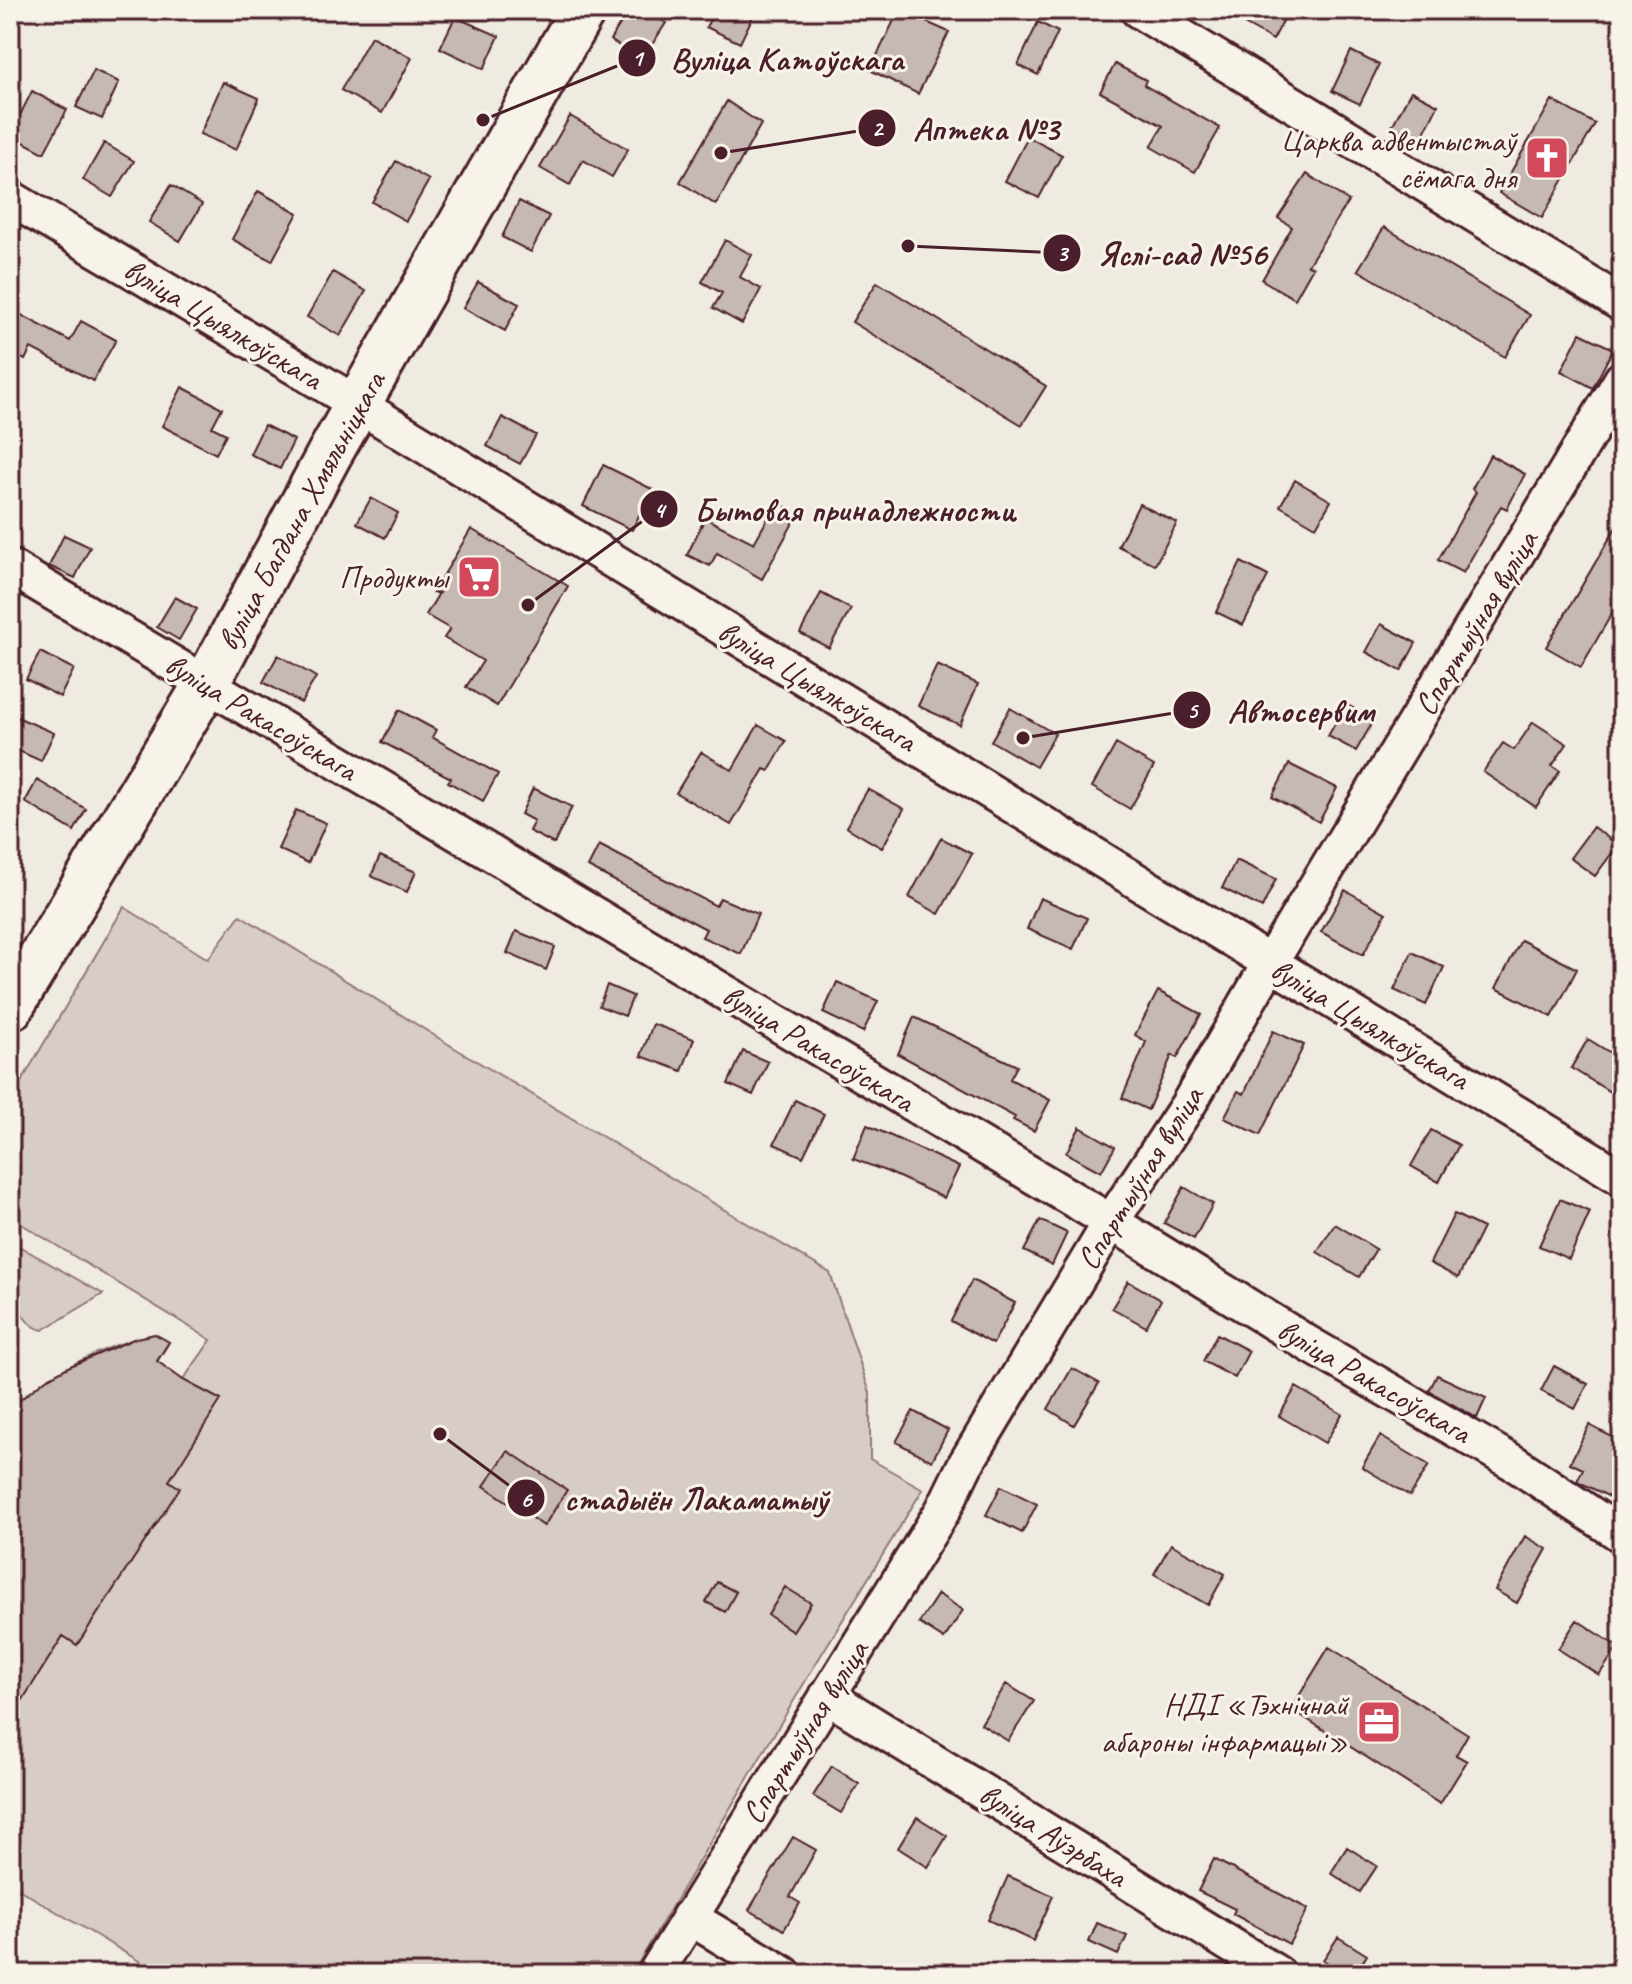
<svg xmlns="http://www.w3.org/2000/svg" width="1632" height="1984" viewBox="0 0 1632 1984" font-family="Caveat,sans-serif">
<style>
.green{fill:#d8cdc6;stroke:#917678;stroke-width:2}
.building{fill:#c6b8b3;stroke:#4a1f2b;stroke-width:2}
.lines{fill:none;stroke-linecap:round;stroke-linejoin:round}
.minor-casing{stroke:#4a1f2b;stroke-width:40}
.major-casing{stroke:#4a1f2b;stroke-width:50}
.minor{stroke:#f7f3e8;stroke-width:34}
.major{stroke:#f7f3e8;stroke-width:44}
.labels{text-anchor:middle;dominant-baseline:central;stroke-width:6;stroke-linejoin:round;paint-order:stroke}
.poi-label{font-size:32px;fill:#4a1f2b;stroke:#f7f3e8;text-anchor:end}
.street-label{font-size:32px;fill:#4a1f2b;stroke:#f7f3e8}
.leader{fill:none;stroke:#4a1f2b;stroke-width:3}
.callout-dot{fill:#4a1f2b;stroke:#f7f3e8;stroke-width:3}
.mark-label{font-size:24px;text-anchor:middle;font-weight:bold;fill:#fff}
.callout-label{font-size:34px;text-anchor:middle;font-weight:bold;fill:#4a1f2b;stroke:#f7f3e8;stroke-width:6;stroke-linejoin:round;paint-order:stroke}
</style>
<rect width="100%" height="100%" fill="#f0ebe0"/>
<filter id="ink" filterUnits="userSpaceOnUse"><feTurbulence type="fractalNoise" baseFrequency=".0125" numOctaves="2"/><feDisplacementMap in="SourceGraphic" scale="16" xChannelSelector="R" yChannelSelector="G"/><feConvolveMatrix kernelMatrix="1 2 1 2 8 2 1 2 1" color-interpolation-filters="sRGB"/></filter>
<g filter="url(#ink)">
<path class="green" d="M124 907 208 959 240 915 453 1047 830 1273 870 1393V1459L923 1489 812 1670 632 1974H161L10 1884V1408C51 1373 102 1345 155 1334L169 1342 157 1362 183 1380 211 1340 10 1217V1101Z
M10 1241 103 1294 43 1330C10 1323 10 1267 10 1241Z"/>
<path class="building" d="M629 10H646L666 23 642 60 610 40Z
M715 10H756L740 43 706 27Z
M899 10 949 32 918 94 870 70Z
M1219 10H1289L1273 40Z
M455 17 499 36 484 69 440 48Z
M1038 22 1058 32 1038 75 1018 65Z
M371 36 412 58 382 113 341 90Z
M1351 51 1379 65 1360 104 1332 91Z
M1115 64 1146 80 1144 85 1220 128 1195 172 1151 147 1163 126 1100 92Z
M94 70 119 82 102 119 76 107Z
M223 82 259 98 236 150 200 134Z
M32 91 67 110 44 153 10 135Z
M1411 91 1438 105 1420 141 1392 126Z
M1552 100 1595 124 1542 218 1499 193Z
M727 101 761 124 716 205 680 182Z
M570 116 628 149 612 177 583 160 570 185 540 168Z
M1028 137 1062 155 1039 198 1005 181Z
M104 143 134 161 112 197 83 180Z
M396 161 429 180 406 221 372 202Z
M1307 174 1349 201 1308 265 1313 267 1295 299 1262 280 1292 227 1278 218Z
M171 185 202 204 180 241 149 222Z
M258 191 298 213 272 261 232 239Z
M519 201 549 216 531 252 502 237Z
M1384 227 1530 315 1505 357 1358 270Z
M725 240 752 255 740 277 761 289 742 324 713 308 722 293 702 282Z
M333 272 366 291 340 336 307 317Z
M478 282 519 304 505 331 463 308Z
M877 282 1046 386 1022 425 852 322Z
M10 309 70 341 81 321 116 340 93 381 31 348 25 360 10 351Z
M1580 333 1613 349 1593 388 1561 371Z
M182 387 222 408 212 427 226 434 216 454 162 426Z
M502 417 536 435 520 464 487 446Z
M264 425 294 440 280 469 250 454Z
M1490 455 1525 474 1507 509 1501 506 1463 573 1438 560 1476 492 1472 489Z
M603 465 652 489 632 530 583 506Z
M1295 480 1331 501 1316 527 1280 506Z
M371 498 398 513 385 538 357 523Z
M777 502 798 514 762 579 717 553 710 566 687 555 705 518 754 543Z
M1139 504 1177 523 1155 565 1118 546Z
M1622 517V596L1581 667 1546 647Z
M471 529 568 586 497 706 466 687 483 661 444 638 450 629 426 615 439 593H433Z
M64 535 90 547 75 578 49 566Z
M1241 562 1268 576 1243 625 1216 612Z
M821 593 851 609 829 648 800 633Z
M175 597 197 609 179 640 157 627Z
M1381 624 1416 643 1401 671 1366 652Z
M40 652 74 669 60 697 26 679Z
M278 655 316 677 301 703 263 682Z
M937 665 978 684 960 725 918 706Z
M1346 704 1374 720 1356 751 1328 736Z
M1010 708 1055 734 1036 767 991 741Z
M399 710 436 730 432 737 498 774 483 801 448 782 451 778 382 742Z
M10 714 54 733 41 761 10 747Z
M1533 722 1567 744 1552 766 1560 771 1536 807 1483 772 1503 743 1514 750Z
M758 725 786 741 769 771 764 769 731 825 676 793 701 752 732 770Z
M1116 744 1154 766 1130 809 1092 787Z
M1289 764 1337 788 1319 822 1272 797Z
M37 780 86 809 74 831 25 802Z
M533 788 572 807 554 844 529 831 534 821 521 814Z
M868 789 904 809 882 848 846 827Z
M296 810 326 823 308 863 278 849Z
M1593 827 1618 845 1595 876 1570 858Z
M941 838 972 854 939 914 909 897Z
M599 845 716 906 720 898 758 914 741 954 702 937 706 929 588 867Z
M380 856 416 872 407 892 371 876Z
M1236 860 1276 879 1262 908 1222 888Z
M1345 890 1386 913 1363 955 1321 932Z
M1040 898 1087 918 1073 949 1027 929Z
M516 931 555 947 546 970 507 953Z
M1521 940 1577 969 1552 1017 1496 988Z
M1412 952 1444 967 1426 1005 1394 990Z
M837 982 878 1001 863 1032 823 1013Z
M607 985 633 996 625 1016 599 1006Z
M1158 991 1201 1014 1177 1058 1172 1055 1148 1110 1122 1098 1146 1042 1135 1035Z
M914 1017 1017 1066 1010 1079 1050 1100 1034 1131 1013 1120 1015 1117 898 1054Z
M653 1024 694 1039 682 1071 641 1056Z
M1273 1031 1304 1045 1260 1135 1224 1118 1238 1091 1244 1094Z
M1588 1039 1622 1060V1075L1612 1093 1571 1068Z
M743 1051 768 1062 753 1095 728 1084Z
M795 1100 824 1114 803 1157 774 1144Z
M867 1125 959 1167 944 1198 888 1172 853 1159Z
M1080 1127 1115 1147 1101 1172 1066 1153Z
M1431 1130 1459 1145 1439 1182 1411 1166Z
M1184 1187 1213 1204 1194 1239 1164 1223Z
M1560 1199 1590 1212 1569 1259 1539 1246Z
M1454 1214 1483 1228 1458 1278 1430 1263Z
M1040 1220 1067 1233 1052 1265 1024 1251Z
M1335 1224 1376 1249 1359 1277 1317 1252Z
M972 1280 1015 1303 993 1344 951 1321Z
M1128 1281 1161 1300 1146 1327 1112 1308Z
M155 1334 169 1342 157 1361 183 1380 221 1400 169 1481 180 1488 77 1645 63 1636 10 1720V1408L46 1379 68 1367 136 1338Z
M1217 1334 1249 1351 1235 1378 1203 1361Z
M1554 1366 1588 1384 1575 1409 1541 1391Z
M1072 1368 1099 1383 1074 1425 1048 1409Z
M1437 1375 1486 1398 1477 1418 1429 1391Z
M1296 1387 1342 1414 1325 1443 1279 1416Z
M913 1411 948 1430 932 1461 896 1442Z
M1589 1425 1622 1442V1503L1577 1481 1583 1469 1570 1463Z
M1380 1436 1429 1465 1410 1496 1362 1467Z
M508 1451 567 1490 544 1526 484 1486Z
M1001 1486 1037 1504 1022 1533 986 1515Z
M1525 1536 1547 1549 1517 1603 1495 1590Z
M1171 1544 1225 1574 1208 1605 1154 1574Z
M717 1582 736 1592 725 1612 706 1602Z
M785 1587 811 1603 793 1631 768 1615Z
M938 1594 963 1610 944 1639 919 1623Z
M1577 1620 1618 1647 1599 1675 1558 1649Z
M1329 1647 1468 1734 1456 1755 1467 1761 1440 1804 1291 1709Z
M1006 1684 1034 1701 1008 1741 981 1724Z
M832 1766 859 1784 841 1813 813 1796Z
M917 1817 947 1836 928 1867 898 1848Z
M793 1837 816 1850 790 1897 800 1903 784 1930 749 1910Z
M1347 1847 1377 1866 1360 1892 1331 1873Z
M1214 1859 1308 1909 1289 1944 1233 1914 1235 1909 1198 1891Z
M1008 1876 1053 1896 1033 1941 988 1920Z
M1097 1923 1127 1936 1118 1955 1089 1942Z
M1338 1937 1367 1955 1355 1974H1345L1323 1960Z"/>
<g class="lines">
<g class="minor-casing">
<path id="minor" d="M1138 10 1622 304
M10 198 329 387 1622 1178
M10 567 1111 1222 1307 1343 1514 1463 1622 1535
M827 1696 1278 1974
M689 1917 784 1974
M655 1974 943 1510 965 1465 1111 1222 1188 1105 1270 963 1622 379"/>
</g>
<g class="major-casing">
<path id="major" d="M10 1008 207 683 330 453 583 10"/>
</g>
<use href="#minor" class="minor"/>
<use href="#major" class="major"/>
</g>
</g>
<defs>
<g id="church-square" transform="scale(2.3)"><rect x="-9" y="-9" width="18" height="18" rx="4" fill="#d1495b" stroke="#f7f3e8"/><path d="M-1.2-6h2.4v3.5h3.3v2.4h-3.3V6h-2.4V-.1h-3.3v-2.4h3.3Z" fill="#fff"/></g>
<g id="supermarket-square" transform="scale(2.3)"><rect x="-9" y="-9" width="18" height="18" rx="4" fill="#d1495b" stroke="#f7f3e8"/><path d="M-6-5.5h2.5l.6 2H6L4.5 2H-2.5L-4.4-4H-6ZM-1.5 3.2a1.3 1.3 0 1 0 .1 0ZM3 3.2a1.3 1.3 0 1 0 .1 0Z" fill="#fff"/></g>
<g id="office-square" transform="scale(2.3)"><rect x="-9" y="-9" width="18" height="18" rx="4" fill="#d1495b" stroke="#f7f3e8"/><path d="M-6-3h4V-5.5h4V-3h4V5H-6ZM-1-4.5V-3h2v-1.5ZM-6 0V1H6V0Z" fill="#fff"/></g>
</defs>
<g fill-rule="evenodd">
<use href="#church-square" x="1547" y="158"/>
<use href="#supermarket-square" x="479" y="577"/>
<use href="#office-square" x="1379" y="1722"/>
</g>
<g class="labels">
<g class="poi-label">
<text x="1516" y="140">Царква адвентыстаў<tspan x="1516" dy="37">сёмага дня</tspan></text>
<text x="448" y="577">Продукты</text>
<text x="1348" y="1704">НДІ «Тэхнічнай<tspan x="1348" dy="37">абароны інфармацыі»</tspan></text>
</g>
<g class="street-label">
<text transform="translate(223 324) rotate(31)">вуліца Цыялкоўскага</text>
<text transform="translate(301 511) rotate(-61)">вуліца Багдана Хмяльніцкага</text>
<text transform="translate(1476 623) rotate(-59)">Спартыўная вуліца</text>
<text transform="translate(817 686) rotate(31)">вуліца Цыялкоўскага</text>
<text transform="translate(261 717) rotate(31)">вуліца Ракасоўскага</text>
<text transform="translate(1370 1024) rotate(31)">вуліца Цыялкоўскага</text>
<text transform="translate(818 1048) rotate(31)">вуліца Ракасоўскага</text>
<text transform="translate(1140 1178) rotate(-58)">Спартыўная вуліца</text>
<text transform="translate(1374 1381) rotate(30)">вуліца Ракасоўскага</text>
<text transform="translate(805 1732) rotate(-58)">Спартыўная вуліца</text>
<text transform="translate(1053 1835) rotate(32)">вуліца Аўэрбаха</text>
</g>
</g>
<path class="leader" d="M483 120L637 58M721 153L877 128M908 246L1062 253M528 605L659 509M1023 738L1192 710M440 1434L526 1498"/>
<g class="callout-dot">
<circle cx="483" cy="120" r="8"/>
<circle cx="721" cy="153" r="8"/>
<circle cx="908" cy="246" r="8"/>
<circle cx="528" cy="605" r="8"/>
<circle cx="1023" cy="738" r="8"/>
<circle cx="440" cy="1434" r="8"/>
<circle cx="637" cy="58" r="20"/>
<circle cx="877" cy="128" r="20"/>
<circle cx="1062" cy="253" r="20"/>
<circle cx="659" cy="509" r="20"/>
<circle cx="1192" cy="710" r="20"/>
<circle cx="526" cy="1498" r="20"/>
</g>
<g class="mark-label">
<text x="637" y="66">1</text>
<text x="877" y="136">2</text>
<text x="1062" y="261">3</text>
<text x="659" y="518">4</text>
<text x="1192" y="718">5</text>
<text x="526" y="1507">6</text>
</g>
<g class="callout-label">
<text x="787" y="70">Вуліца Катоўскага</text>
<text x="986" y="140">Аптека №3</text>
<text x="1182" y="265">Яслі-сад №56</text>
<text x="855" y="521">Бытовая принадлежности</text>
<text x="1301" y="722">Автосервим</text>
<text x="696" y="1510">стадыён Лакаматыў</text>
</g>
<rect width="1632" height="1984" fill="none" stroke="#f7f3e8" stroke-width="40"/>
<rect x="20" y="20" width="1592" height="1944" fill="none" stroke="#4a1f2b" stroke-width="3" filter="url(#ink)"/>
</svg>
